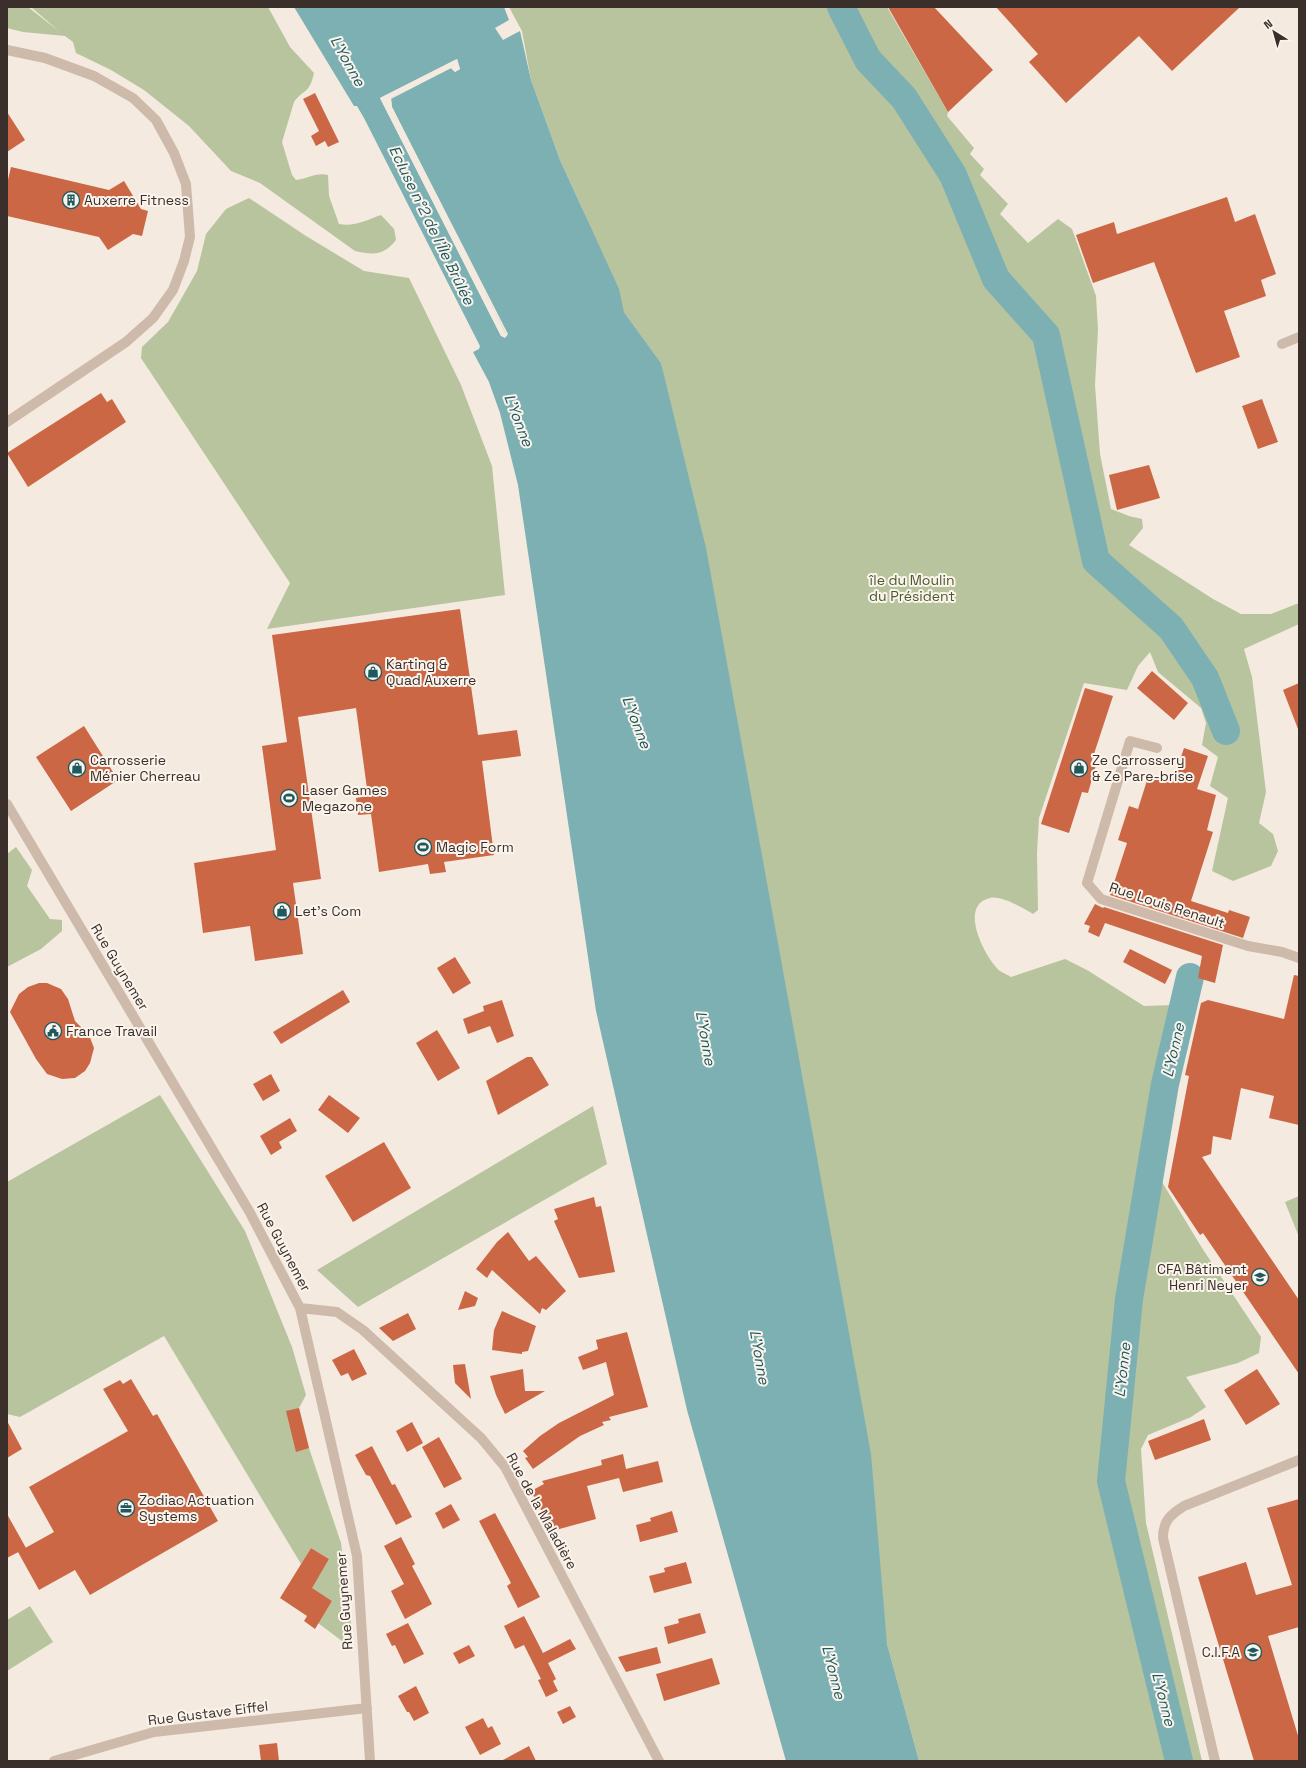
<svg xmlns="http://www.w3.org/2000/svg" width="1306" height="1768" viewBox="0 0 1306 1768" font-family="'Space Grotesk',sans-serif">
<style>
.green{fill:#b7c49e}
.water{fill:#7cb0b3;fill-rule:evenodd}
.pier{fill:#f4eadf;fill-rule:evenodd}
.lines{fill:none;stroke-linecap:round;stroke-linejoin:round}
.river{stroke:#7cb0b3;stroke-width:28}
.building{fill:#cc6745}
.minor{stroke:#cdbaaa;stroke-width:10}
.labels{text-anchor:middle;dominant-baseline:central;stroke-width:4;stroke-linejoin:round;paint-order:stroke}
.poi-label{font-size:14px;fill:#3a2f2a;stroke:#fbf4ec;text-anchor:start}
.park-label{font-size:14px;fill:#495a2c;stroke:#fbf4ec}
.street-label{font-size:14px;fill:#3a2f2a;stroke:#fbf4ec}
.water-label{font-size:15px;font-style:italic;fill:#1d595f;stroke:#fbf4ec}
</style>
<rect width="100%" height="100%" fill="#f4eadf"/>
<path class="green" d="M7 7H28L60 32 31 7H268L290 47 314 73C309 95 304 88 294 102L282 142 292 175 296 180C307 179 317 172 328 175L329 196 339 224C354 227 367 220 381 215L394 229 396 240C383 256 374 255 355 251L260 183 231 171 189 126 144 90 111 70 76 53 73 42 65 36 23 32 7 28Z
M509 7H887L948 112 947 116 974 148 970 154 984 169 980 175 1008 204 1000 214 1028 243 1058 219 1072 229 1096 296 1098 330 1095 385 1100 454 1111 509 1129 516 1142 519 1143 528 1129 545 1213 599 1241 614H1271L1299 603V624L1244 649 1252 677 1266 792 1259 823 1273 834 1278 851 1271 866 1233 881 1212 871 1228 798 1210 786 1218 757 1202 745 1206 723 1201 708 1158 672 1150 652 1138 666 1127 690 1084 683 1039 818 1037 853 1038 910 1033 914C1023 908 1001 895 990 898 959 905 983 952 995 966 998 971 1006 974 1011 977L1065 959 1087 970 1144 1006 1173 1005 1200 990 1179 1080 1162 1182 1202 1248 1261 1337 1259 1353 1238 1363 1186 1377 1206 1407 1191 1417 1148 1435 1141 1449 1146 1523 1202 1761H919L887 1644 661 363 624 312 582 208 560 160 531 80 522 31Z
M249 198 306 236 364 271 409 278 461 385 492 466 505 595 267 629 290 583 141 358 142 347 168 322 197 271 206 234 226 209Z
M16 847 32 870 27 886 50 919 62 920V931L41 949 7 967V854Z
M160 1095 245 1231 292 1347 306 1395 299 1408 309 1448 341 1543 352 1632 342 1641 318 1623 332 1601 311 1588 329 1559 311 1548 301 1564 164 1336 20 1417 7 1414V1182Z
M593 1106 607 1164 358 1307 317 1270Z
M1299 1196V1237L1285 1202Z
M30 1606 53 1642 7 1671V1620Z"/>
<path class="water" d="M294 7H504L509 20 495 28 503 40 520 31 531 80 560 160 619 289 624 312 661 363 706 548 871 1454 887 1644 919 1761H786L687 1410 596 1011 518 485 500 413 489 382 473 352 479 349 480 346 364 118 357 106H354ZM457 59 460 69 455 72 451 68 391 98 392 107 507 336H501L380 98Z"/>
<path class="pier" d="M457 59 460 69 455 72 451 68 391 99 392 107 508 334 505 338 501 336 380 98ZM456 61 458 68 455 70 451 66 389 99 390 108 506 334 505 336 502 335 382 98Z"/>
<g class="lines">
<path class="river" d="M841 7 868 60 904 98 953 175 996 279 1046 335 1096 561 1171 628 1205 678 1226 731
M1179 1761 1111 1481 1129 1299 1165 1084 1190 977"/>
</g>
<path class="building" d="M888 7H934L993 70 948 112Z
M996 7H1240L1172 71 1139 36 1066 103 1029 62 1038 54Z
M315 93 339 142 328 147 325 141 316 146 311 136 319 131 303 99Z
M7 112 25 140 7 152Z
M11 167 109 190 124 181 141 209 148 211 142 236 133 234 108 250 99 237 7 216V184Z
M1227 197 1235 222 1255 214 1276 274 1261 280 1266 296 1224 311 1240 357 1196 373 1154 262 1093 283 1076 235 1114 222 1117 234Z
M101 393 107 402 112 399 126 422 28 487 7 453Z
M1262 399 1278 442 1258 449 1242 406Z
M1149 465 1160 498 1117 510 1109 475Z
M460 609 478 735 517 730 521 756 482 761 494 855 444 862 446 872 430 874 428 864 379 872 371 814 358 815 356 798 368 796 356 708 298 717 321 879 293 883 303 954 255 961 250 926 203 933 194 863 276 850 262 746 287 742 272 635Z
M1152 671 1188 703 1174 720 1137 688Z
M1299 683V729H1298L1283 690Z
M1085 688 1113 696 1091 763 1096 765 1088 793 1082 792 1069 833 1041 824Z
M84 726 118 780 71 811 36 757Z
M1184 748 1208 756 1197 789 1216 795 1207 830 1213 832 1191 901 1228 913 1229 910 1250 917 1243 938 1110 895 1127 843 1118 840 1129 806 1138 809 1149 774 1173 781Z
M1095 904 1103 908 1104 907 1223 945 1215 983 1198 978 1202 956 1105 923 1099 937 1088 932 1090 926 1084 924Z
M1130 949 1172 970 1165 984 1123 962Z
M455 957 471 983 453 994 437 968Z
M1294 975 1299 976V1125L1269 1118 1274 1096 1241 1088 1231 1140 1213 1136 1211 1154 1202 1157 1299 1300V1374L1203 1233 1200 1235 1168 1187 1189 1076 1185 1075 1201 1003 1208 1000 1284 1019Z
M39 983H47L61 989 68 999 75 1021 89 1035 94 1048 90 1063 85 1071 75 1078 62 1079 47 1074 36 1059 10 1012 19 994 28 987Z
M343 990 350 1002 281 1044 273 1032Z
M502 1000 514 1036 497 1043 490 1026 468 1034 463 1019 484 1011 483 1006Z
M437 1030 460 1068 438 1081 416 1043Z
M527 1057H532L549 1085 498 1115 486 1081Z
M271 1074 280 1091 263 1101 253 1084Z
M329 1095 360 1118 348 1133 318 1110Z
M290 1118 297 1131 279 1142 282 1148 271 1155 260 1136Z
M384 1142 411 1188 353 1222 325 1176Z
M594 1197 596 1207 601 1206 615 1272 579 1278 554 1221 558 1219 554 1209Z
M508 1232 529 1261 536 1256 566 1291 546 1310 542 1308 540 1314 492 1270 487 1278 476 1269 497 1242Z
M465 1291 478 1298 475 1306 458 1310Z
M502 1311 536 1326 528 1351 522 1352V1354L492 1350 494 1330Z
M408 1313 416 1329 393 1341 379 1328Z
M627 1332 648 1407 609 1417 611 1420 602 1422 604 1425 580 1436 533 1469 525 1458 528 1457 523 1451 540 1436 559 1423 614 1395 606 1362 583 1370 578 1357 598 1349 596 1340Z
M354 1349 367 1374 352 1381 348 1373 341 1376 332 1360Z
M465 1364 471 1399 455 1383 453 1365Z
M523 1369 525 1391H545L505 1414 496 1395 490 1376Z
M1257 1369 1280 1404 1246 1425 1224 1390Z
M131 1379 153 1416 157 1414 218 1521 90 1595 75 1570 39 1590 18 1552 54 1532 29 1487 128 1431 103 1389 120 1380 123 1384Z
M299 1408 309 1448 296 1452 286 1411Z
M1204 1419 1211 1440 1155 1460 1148 1441Z
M7 1421 22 1449 7 1458Z
M412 1422 423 1443 407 1452 396 1431Z
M439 1437 462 1479 444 1488 422 1447Z
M372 1446 392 1485 395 1484 412 1517 396 1525 370 1476 366 1475 355 1455Z
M623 1454 626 1469 658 1461 663 1482 623 1492 619 1478 587 1486 596 1519 552 1531 531 1491 544 1484 542 1481 602 1465 601 1460Z
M1299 1499V1627L1268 1636 1299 1739V1761H1254L1198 1577 1246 1562 1256 1595 1292 1585 1267 1508Z
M451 1504 460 1520 443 1529 435 1513Z
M672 1511 678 1532 640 1542 636 1525 651 1521 650 1518Z
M495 1513 540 1597 518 1608 507 1586 511 1583 479 1521Z
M7 1514 26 1548 7 1558Z
M401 1537 415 1564 412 1566 432 1604 405 1619 391 1591 404 1584 384 1546Z
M311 1548 329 1559 312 1588 332 1601 315 1629 304 1621 307 1616 280 1598Z
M686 1562 692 1583 654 1593 649 1576 665 1572 664 1568Z
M700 1613 706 1633 668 1644 664 1627 679 1623 678 1619Z
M524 1616 543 1653 570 1639 576 1649 548 1663 556 1679 553 1681 558 1691 546 1697 538 1680 541 1679 524 1645 515 1649 504 1626Z
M408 1623 424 1654 404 1664 395 1645 392 1646 386 1634Z
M469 1645 475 1656 459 1664 453 1653Z
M657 1647 661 1663 626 1672 618 1657Z
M712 1658 720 1684 664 1701 656 1674Z
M416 1686 429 1713 414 1721 409 1712H407L398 1696Z
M570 1706 576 1717 563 1724 557 1712Z
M483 1718 488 1728 492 1726 501 1744 480 1755 465 1727Z
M277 1743 279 1761H261L259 1745Z
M529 1746 536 1761H501Z"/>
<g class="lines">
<path class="minor" d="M7 50 45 58 94 76 133 98 156 120 174 153 186 184 190 237 184 261 173 290 153 318 126 342 7 422
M1282 344 1299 337
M1157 748 1130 741 1087 883 1101 899 1248 946 1282 952 1299 958
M7 804 249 1211 300 1308 357 1556 370 1761
M300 1308 337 1312 363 1330 481 1438 505 1467 659 1761
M54 1761 154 1732 367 1708
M1215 1761 1163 1538C1163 1521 1170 1515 1184 1506L1299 1460"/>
</g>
<defs>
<g id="building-ring" transform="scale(0.9)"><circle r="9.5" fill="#fbf4ec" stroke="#1d595f" stroke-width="1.5"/><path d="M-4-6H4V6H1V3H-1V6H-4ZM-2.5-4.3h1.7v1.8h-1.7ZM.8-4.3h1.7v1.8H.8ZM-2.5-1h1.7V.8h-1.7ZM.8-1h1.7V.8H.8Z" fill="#1d595f"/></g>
<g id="shop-ring" transform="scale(0.9)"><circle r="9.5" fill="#fbf4ec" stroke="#1d595f" stroke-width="1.5"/><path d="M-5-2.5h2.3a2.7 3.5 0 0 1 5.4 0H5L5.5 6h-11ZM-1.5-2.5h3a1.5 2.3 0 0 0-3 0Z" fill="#1d595f"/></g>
<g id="stadium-ring" transform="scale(0.9)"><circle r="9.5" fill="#fbf4ec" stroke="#1d595f" stroke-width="1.5"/><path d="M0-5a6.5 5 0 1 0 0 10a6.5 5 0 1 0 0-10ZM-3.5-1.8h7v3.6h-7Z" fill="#1d595f"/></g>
<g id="civic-ring" transform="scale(0.9)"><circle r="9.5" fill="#fbf4ec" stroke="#1d595f" stroke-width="1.5"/><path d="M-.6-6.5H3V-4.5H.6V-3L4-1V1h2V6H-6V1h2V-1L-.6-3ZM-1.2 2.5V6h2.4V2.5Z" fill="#1d595f"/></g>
<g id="university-ring" transform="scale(0.9)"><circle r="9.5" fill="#fbf4ec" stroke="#1d595f" stroke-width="1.5"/><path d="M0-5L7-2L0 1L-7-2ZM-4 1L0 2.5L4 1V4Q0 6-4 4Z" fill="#1d595f"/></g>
<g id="office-ring" transform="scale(0.9)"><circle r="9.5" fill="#fbf4ec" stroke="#1d595f" stroke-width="1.5"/><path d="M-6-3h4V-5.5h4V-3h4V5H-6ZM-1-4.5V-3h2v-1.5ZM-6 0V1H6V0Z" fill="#1d595f"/></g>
</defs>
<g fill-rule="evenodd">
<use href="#building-ring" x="71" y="200"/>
<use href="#shop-ring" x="373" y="672"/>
<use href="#shop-ring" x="77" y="768"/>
<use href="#shop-ring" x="1079" y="768"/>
<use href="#stadium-ring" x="289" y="798"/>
<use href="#stadium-ring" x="423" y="847"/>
<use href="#shop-ring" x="282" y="911"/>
<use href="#civic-ring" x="53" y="1031"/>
<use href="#university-ring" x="1260" y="1277"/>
<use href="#office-ring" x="126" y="1508"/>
<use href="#university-ring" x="1253" y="1652"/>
</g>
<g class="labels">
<g class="poi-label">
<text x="84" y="200">Auxerre Fitness</text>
<text x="386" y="664">Karting &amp;<tspan x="386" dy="16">Quad Auxerre</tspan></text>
<text x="90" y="760">Carrosserie<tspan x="90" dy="16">Ménier Cherreau</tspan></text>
<text x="1092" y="760">Ze Carrossery<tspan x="1092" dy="16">&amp; Ze Pare-brise</tspan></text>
<text x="302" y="790">Laser Games<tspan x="302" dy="16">Megazone</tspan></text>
<text x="436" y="847">Magic Form</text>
<text x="295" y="911">Let's Com</text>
<text x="66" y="1031">France Travail</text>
<text x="1247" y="1269" text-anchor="end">CFA Bâtiment<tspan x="1247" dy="16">Henri Neyer</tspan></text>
<text x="139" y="1500">Zodiac Actuation<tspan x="139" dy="16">Systems</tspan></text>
<text x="1240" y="1652" text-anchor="end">C.I.F.A</text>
</g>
<g class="park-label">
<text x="912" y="580">île du Moulin<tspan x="912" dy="16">du Président</tspan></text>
</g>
<g class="street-label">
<text transform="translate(1167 905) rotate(18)">Rue Louis Renault</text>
<text transform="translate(120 967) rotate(59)">Rue Guynemer</text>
<text transform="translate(284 1247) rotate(62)">Rue Guynemer</text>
<text transform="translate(542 1511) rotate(61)">Rue de la Maladière</text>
<text transform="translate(344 1601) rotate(-94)">Rue Guynemer</text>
<text transform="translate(208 1713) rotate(-7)">Rue Gustave Eiffel</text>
</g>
<g class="water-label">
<text transform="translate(348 61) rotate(61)">L'Yonne</text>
<text transform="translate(432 225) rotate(64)">Ecluse n°2 de l'Île Brûlée</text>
<text transform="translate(519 420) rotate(69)">L'Yonne</text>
<text transform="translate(637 722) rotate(69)">L'Yonne</text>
<text transform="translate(706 1038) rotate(80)">L'Yonne</text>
<text transform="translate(1173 1050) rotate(-77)">L'Yonne</text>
<text transform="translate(760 1357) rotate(80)">L'Yonne</text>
<text transform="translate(1122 1370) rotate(-84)">L'Yonne</text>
<text transform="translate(834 1672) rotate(76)">L'Yonne</text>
<text transform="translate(1164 1699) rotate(76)">L'Yonne</text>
</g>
</g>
<rect width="1306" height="1768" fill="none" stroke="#3a2f2a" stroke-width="16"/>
<g transform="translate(1274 32) rotate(323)" stroke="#fbf4ec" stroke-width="3" paint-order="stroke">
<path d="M0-3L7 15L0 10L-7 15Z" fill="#3a2f2a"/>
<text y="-6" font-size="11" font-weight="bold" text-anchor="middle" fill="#3a2f2a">N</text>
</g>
</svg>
